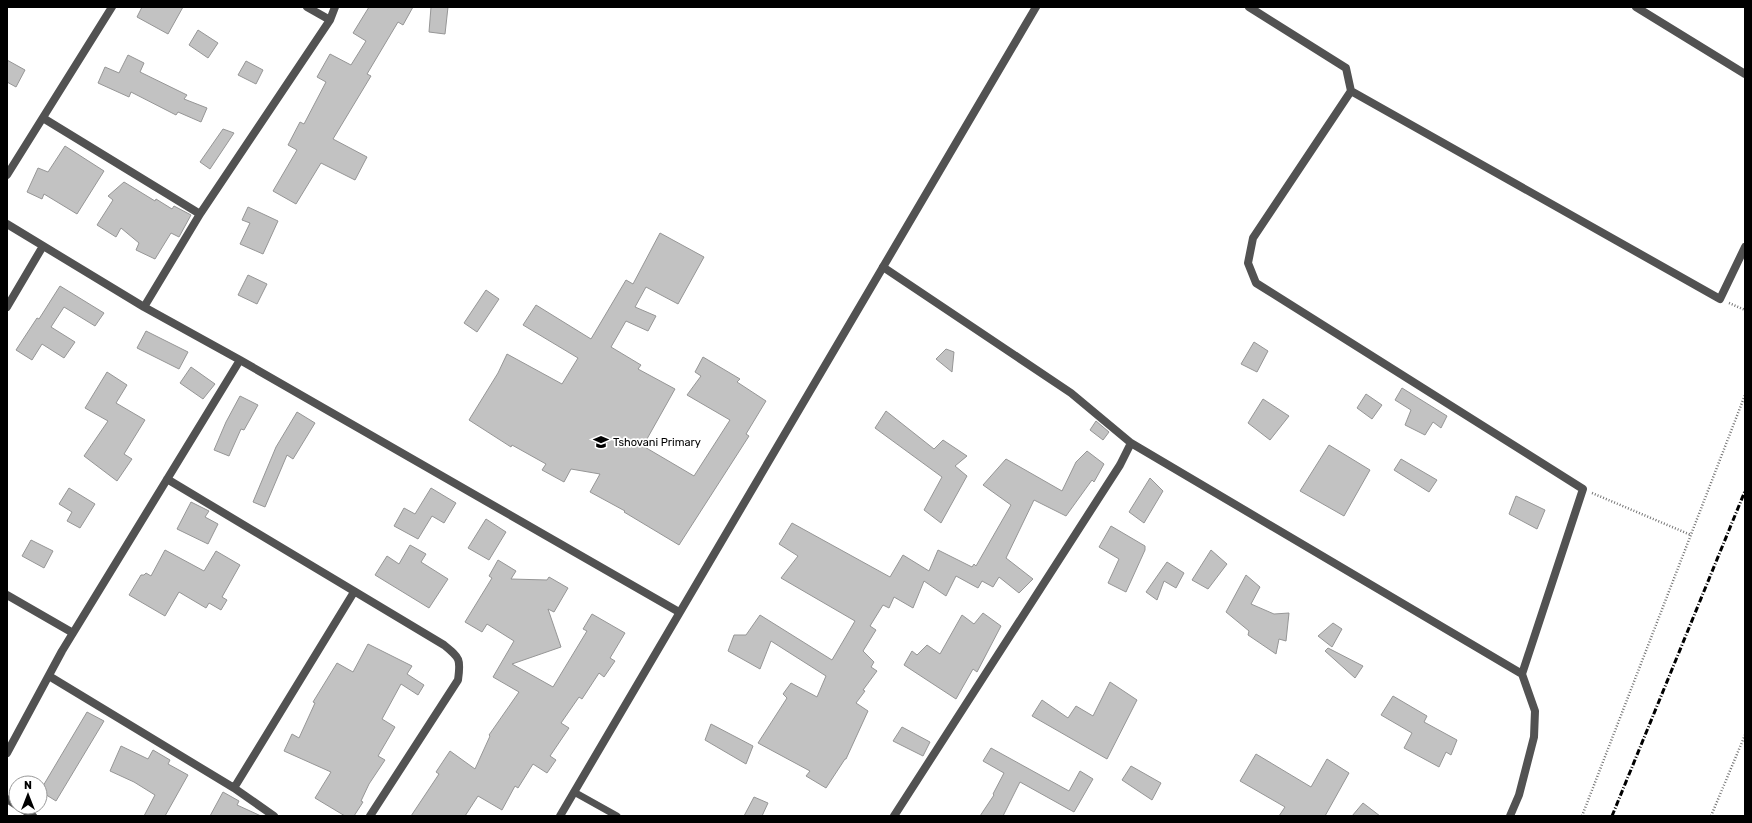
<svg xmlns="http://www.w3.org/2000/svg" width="1752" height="823" viewBox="0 0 1752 823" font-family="Rubik,sans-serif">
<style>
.building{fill:#c2c2c2;stroke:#969696}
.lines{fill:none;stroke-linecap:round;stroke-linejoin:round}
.path{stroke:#747474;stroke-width:2.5;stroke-dasharray:1 2;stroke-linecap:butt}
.service{stroke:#525252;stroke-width:7}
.minor{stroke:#525252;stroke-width:8}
.tertiary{stroke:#525252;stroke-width:8}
.rail{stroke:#000;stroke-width:3;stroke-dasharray:6 2 1 2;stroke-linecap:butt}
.labels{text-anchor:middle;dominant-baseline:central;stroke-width:3.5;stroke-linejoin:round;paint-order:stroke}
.poi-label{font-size:11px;fill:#000;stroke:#fff;text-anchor:start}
</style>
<rect width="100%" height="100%" fill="#fff"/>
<path class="building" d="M142 7H183L168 34 137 17Z
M369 7H413L403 25 398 22 367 74 371 76 333 139 367 157 355 180 321 163 296 204 273 191 297 150 288 145 300 122 304 124 326 82 317 77 330 54 351 65 366 41 353 33Z
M431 7H448L445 34 429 32Z
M198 30 218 43 208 58 189 45Z
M128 55 144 63 140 72 187 95 184 99 207 108 201 122 178 112 176 115 131 92 129 97 98 83 105 67 119 73Z
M7 60 25 70 16 87 7 82Z
M246 61 263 70 256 84 238 75Z
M223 129 234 133 210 169 200 162Z
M65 146 104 171 77 214 44 194 42 199 27 192 38 168 48 172Z
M124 182 155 201 156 199 172 209 174 206 191 215 179 237 171 233 155 259 136 250 139 243 121 228 116 237 97 225 113 200 108 196Z
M248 207 278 221 263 254 240 244 250 223 242 220Z
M660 233 704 257 678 304 646 287 635 307 656 316 648 331 626 321 611 347 641 365 638 369 675 389 643 446 694 476 730 420 687 395 701 376 695 372 703 357 740 379 737 382 766 401 746 434 749 436 679 545 624 512 625 511 590 492 600 474 571 469 564 482 542 470 546 464 512 445 511 447 469 420 498 373 507 354 562 384 578 358 523 325 536 305 591 339 626 280 633 284Z
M248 275 267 284 257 304 238 295Z
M60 286 104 313 95 326 64 307 51 327 75 342 64 358 42 344 32 360 16 350 37 318 39 319Z
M486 290 499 299 477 332 464 323Z
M146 331 188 352 179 369 137 348Z
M1254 342 1268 351 1257 372 1241 364Z
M946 349 954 352 952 372 936 359Z
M191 367 215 384 203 399 180 383Z
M107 372 127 385 116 403 145 420 124 454 132 459 117 481 84 456 108 421 85 408Z
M1402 388 1447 416 1441 428 1433 422 1425 435 1405 425 1411 410 1395 400Z
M1366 394 1382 405 1372 419 1357 408Z
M240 396 258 405 244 430 241 429 229 456 214 450 226 422Z
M1263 399 1289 416 1270 440 1248 423Z
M886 411 934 449 943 440 967 456 955 466 967 476 941 523 924 510 942 477 875 428Z
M297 412 315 423 293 459 287 455 265 507 253 502 276 447Z
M1096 421 1109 432 1103 440 1090 430Z
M1329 445 1370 470 1344 516 1300 491Z
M1087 451 1104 464 1094 482 1092 480 1066 516 1034 500 1006 558 1033 579 1019 593 999 577 993 587 982 581 978 588 956 576 946 596 924 581 913 608 894 597 889 608 883 605 870 626 876 630 863 651 874 662 871 667 877 671 863 690 865 691 856 703 868 711 846 759H845L826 788 806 776 810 771 758 743 787 698 783 694 791 683 817 697 826 676 771 641 760 669 728 651 734 635H746L760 615 832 660 855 621 781 578 798 556 779 544 792 523 890 577 903 555 929 571 938 550 972 567 974 564 976 566 1011 505 983 485 1006 459 1062 491 1076 462Z
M1401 459 1437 480 1429 492 1394 470Z
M1150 478 1163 491 1144 523 1129 512Z
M69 488 95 504 80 528 67 521 72 512 59 504Z
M431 488 456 503 444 523 432 516 418 539 394 526 404 508 415 514Z
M1516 496 1545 510 1537 529 1509 514Z
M191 502 209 511 205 517 218 524 208 544 177 529Z
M486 519 506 532 489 560 468 548Z
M1111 526 1145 546V550L1126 592 1108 583 1119 559 1099 547Z
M31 540 53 551 44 568 22 556Z
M410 545 426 554 421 562 448 579 429 608 375 575 387 556 399 564Z
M165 550 204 571 216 551 240 565 222 597 227 600 221 610 209 603 206 608 179 592 165 616 129 595 141 575H144L146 573 151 576Z
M1211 550 1227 564 1208 589 1192 580Z
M498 560 516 571 511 579 547 580 549 577 568 588 554 612 548 609 561 647 512 664 553 687 587 631 583 629 592 614 625 633 610 658 615 661 604 677 599 673 582 699 579 697 561 723 569 728 550 756 556 760 547 773 533 764 518 788 515 786 502 810 478 796 465 816H411L439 774 436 772 450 751 475 769 490 736 489 735 519 692 493 677 514 641 487 624 482 632 465 622 492 578 489 576Z
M1167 562 1184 573 1176 588 1164 581 1157 600 1146 592Z
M1246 575 1260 587 1251 604 1274 614 1289 613 1286 641 1279 639 1276 654 1248 635 1249 631 1226 612Z
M983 613 1001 626 977 672 973 669 956 699 904 665 912 651 917 655 927 645 940 654 962 615 974 624Z
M1333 623 1342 629 1332 647 1318 636Z
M368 644 412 666 407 674 424 685 418 695 401 684 382 719 395 727 378 756 385 760 369 784 361 801 363 802 354 816H345L315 798 331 772 284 751 292 734 299 738 315 703 313 702 337 663 353 672Z
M1328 648 1363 666 1355 678 1325 651Z
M1110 682 1137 700 1107 759 1032 716 1042 700 1068 718 1076 706 1093 716Z
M1393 696 1427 716 1424 722 1457 740 1451 755 1446 752 1439 767 1404 748 1412 733 1381 715Z
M87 712 104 721 56 801 40 791Z
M711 724 753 746 746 764 705 740Z
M902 727 930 742 923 756 893 741Z
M121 746 148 759 153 750 170 760 168 764 188 775 165 816H144L155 795 134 782 110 771Z
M991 748 1069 791 1080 771 1093 779 1074 812 1020 782 1003 816H980L994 795 993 794 1004 773 983 761Z
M1256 754 1311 787 1327 759 1349 773 1325 816H1279L1285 807 1240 781Z
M1131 766 1161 783 1152 800 1122 780Z
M223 792 239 801 237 805 261 816H210Z
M754 797 768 803 762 816H744Z
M1363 803 1380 816H1352Z"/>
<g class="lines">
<path class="path" d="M1729 303 1745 310
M1592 493 1691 535
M1582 816 1745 395
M1711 816 1745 735"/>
<path class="service" d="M574 792 617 816"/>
<path class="minor" d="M307 7 330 20
M1249 7 1346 68 1351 91 1253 238 1248 263 1256 283 1583 489 1522 674 1535 711 1534 737 1519 795 1510 816
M1636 7 1745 74
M1351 91 1720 299 1745 247
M43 118 200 214
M7 175 112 7
M7 224 144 307 240 360 679 612
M883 267 1071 393 1131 443
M7 307 43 246
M144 307 200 214 330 20 335 7
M167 479 444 645C460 658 461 659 458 680L370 816
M7 595 73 633
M49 676 234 788 274 816
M7 753 62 651 240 360
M234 788 354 592
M7 799 16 805
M19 807 33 816
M894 816 1120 465 1131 443 1522 674"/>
<path class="tertiary" d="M560 816 1036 7"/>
<path class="rail" d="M1612 816 1745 491"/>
</g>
<defs>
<g id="school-bare" transform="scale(1.2)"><path d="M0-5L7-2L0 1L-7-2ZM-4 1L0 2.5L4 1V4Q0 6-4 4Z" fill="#000" stroke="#fff" stroke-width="2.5" paint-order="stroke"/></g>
</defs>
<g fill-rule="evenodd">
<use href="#school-bare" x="601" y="442"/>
</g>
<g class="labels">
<g class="poi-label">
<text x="613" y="442">Tshovani Primary</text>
</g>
</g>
<rect width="1752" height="823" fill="none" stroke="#000000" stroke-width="16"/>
<g transform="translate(28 795)"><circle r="19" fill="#ffffff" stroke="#999999"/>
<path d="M0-3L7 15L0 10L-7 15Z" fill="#000000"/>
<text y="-6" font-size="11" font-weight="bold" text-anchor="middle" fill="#000000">N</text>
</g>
</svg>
